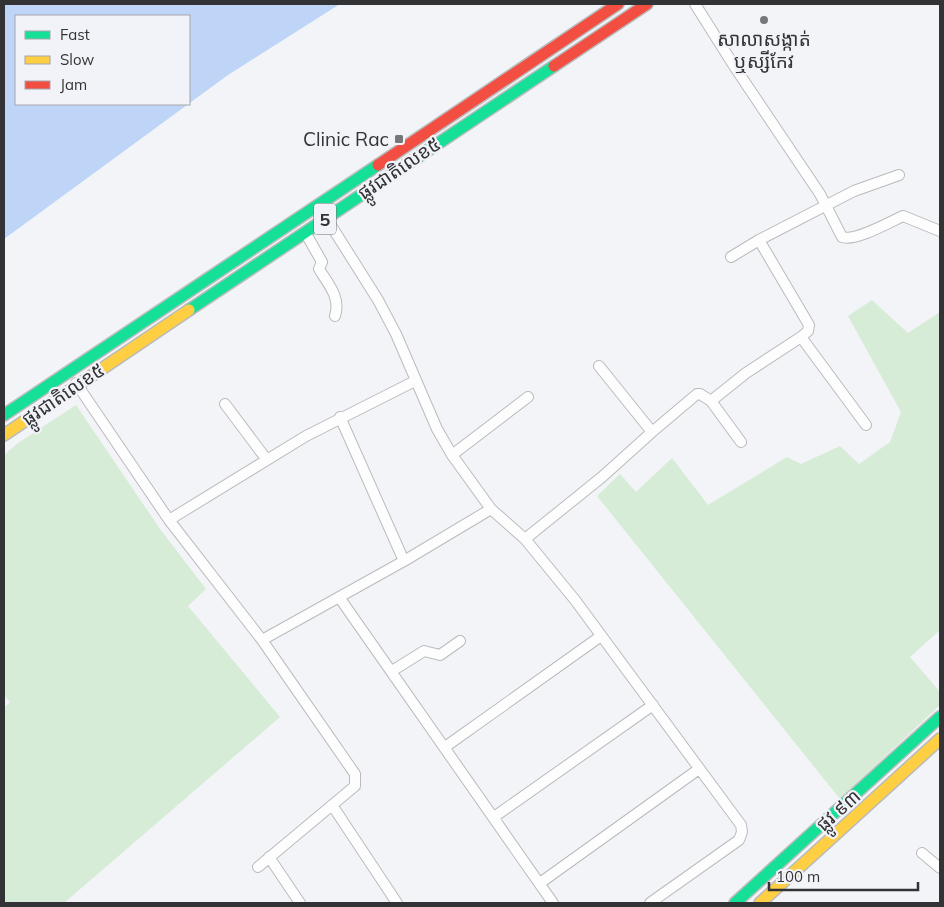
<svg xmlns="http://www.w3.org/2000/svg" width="944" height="907" viewBox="0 0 944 907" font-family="Mulish,'Noto Sans Khmer',sans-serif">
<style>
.green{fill:#d7ecd7}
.water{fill:#bed5f8;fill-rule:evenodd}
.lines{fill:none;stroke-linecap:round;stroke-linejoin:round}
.street-casing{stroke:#b9bbbd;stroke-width:12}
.fast-casing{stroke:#b9bbbd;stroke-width:14}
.slow-casing{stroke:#b9bbbd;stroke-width:14}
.jam-casing{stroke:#b9bbbd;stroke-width:14}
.street{stroke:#fdfdfe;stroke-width:10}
.fast{stroke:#16e098;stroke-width:11}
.slow{stroke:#ffcf43;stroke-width:11}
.jam{stroke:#f24e42;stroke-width:11}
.poi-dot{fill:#76777a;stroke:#f1f3f8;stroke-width:2}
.labels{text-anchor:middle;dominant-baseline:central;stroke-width:4.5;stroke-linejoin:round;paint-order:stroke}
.shield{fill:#f1f3f8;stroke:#6c6d70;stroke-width:1}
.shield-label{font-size:18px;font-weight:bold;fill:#333336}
.poi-label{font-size:19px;fill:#333336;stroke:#f1f3f8}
.street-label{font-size:19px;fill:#333336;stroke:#f1f3f8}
</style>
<rect width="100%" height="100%" fill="#f2f4f7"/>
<path class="green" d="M872 300 908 333 940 312V630L910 657 940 692V705L840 799 597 496 620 474 636 492 672 458 708 505 787 457 801 464 840 446 859 464 890 442 901 412 848 316Z
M76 405 160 529 206 589 188 606 280 717 64 903H4V708L10 702 4 695V455L18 443Z"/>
<path class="water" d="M4 4H340L228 75 4 239ZM16 16H189V104H16Z"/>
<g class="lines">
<g class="street-casing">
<path id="street" d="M695 4 736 69 820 194 842 237C855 242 890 222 903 216L940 231
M325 216 378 300 396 334 437 429 452 455 491 509 525 539 575 600 741 825 742 832 739 840 650 903
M305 232 322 262 319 269C328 284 341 297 335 316
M759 240 809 325 808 331 801 337 866 425
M731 257 759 240 854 191 899 175
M599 366 652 432 697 394H700L711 401
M76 383 169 520 262 640 355 774V786L258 867
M225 404 267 460
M340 417 404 561
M741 442 711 401 746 373 801 337
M452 455 528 397
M169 520 306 436 415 381
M525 539 602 477 652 432
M339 597 553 903
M262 640 404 561 491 509
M392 671 424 651 440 655 460 641
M445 747 601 636
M332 805 397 903
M494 817 653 705
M922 853 940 868
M269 857 300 903
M540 883 699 769"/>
</g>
<g class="fast-casing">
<path id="fast" d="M189 310 554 66
M4 415 378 165
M735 903 940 717"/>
</g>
<g class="slow-casing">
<path id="slow" d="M4 435 189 310
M760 903 940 739"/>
</g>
<g class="jam-casing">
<path id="jam" d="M554 66 647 4
M378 165 618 4"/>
</g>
<use href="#street" class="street"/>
<use href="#fast" class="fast"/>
<use href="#slow" class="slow"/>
<use href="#jam" class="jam"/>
</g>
<g class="poi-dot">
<circle cx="764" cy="20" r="5"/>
<rect x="394" y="134" width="10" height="10" rx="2.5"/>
</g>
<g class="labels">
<rect class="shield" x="314" y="203.5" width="22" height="31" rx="4"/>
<g class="shield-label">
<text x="325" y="219">5</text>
</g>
<g class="poi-label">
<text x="764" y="39">សាលាសង្កាត់<tspan x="764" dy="22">ឬស្សីកែវ</tspan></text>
<text x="389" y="139" text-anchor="end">Clinic Rac</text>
</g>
<g class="street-label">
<text transform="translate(399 168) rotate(-34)">ផ្លូវជាតិលេខ៥</text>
<text transform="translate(63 394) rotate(-34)">ផ្លូវជាតិលេខ៥</text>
<text transform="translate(838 810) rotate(-42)">ផ្លូវ ៩៣</text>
</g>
</g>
<rect width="944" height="907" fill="none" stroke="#333336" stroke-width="10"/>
<rect x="15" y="15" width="175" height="90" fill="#f1f3f8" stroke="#a5a6aa"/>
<rect x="25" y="31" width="25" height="8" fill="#16e098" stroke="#a5a6aa"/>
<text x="60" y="40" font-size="15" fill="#333336">Fast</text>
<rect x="25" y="56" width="25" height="8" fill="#ffcf43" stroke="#a5a6aa"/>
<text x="60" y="65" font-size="15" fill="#333336">Slow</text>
<rect x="25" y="81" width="25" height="8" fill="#f24e42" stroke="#a5a6aa"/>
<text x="60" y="90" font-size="15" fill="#333336">Jam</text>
<path d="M769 882v8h149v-8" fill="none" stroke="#333336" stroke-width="2.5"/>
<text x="776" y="882" font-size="15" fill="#333336" stroke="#f1f3f8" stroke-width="4" paint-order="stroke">100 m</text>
</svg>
